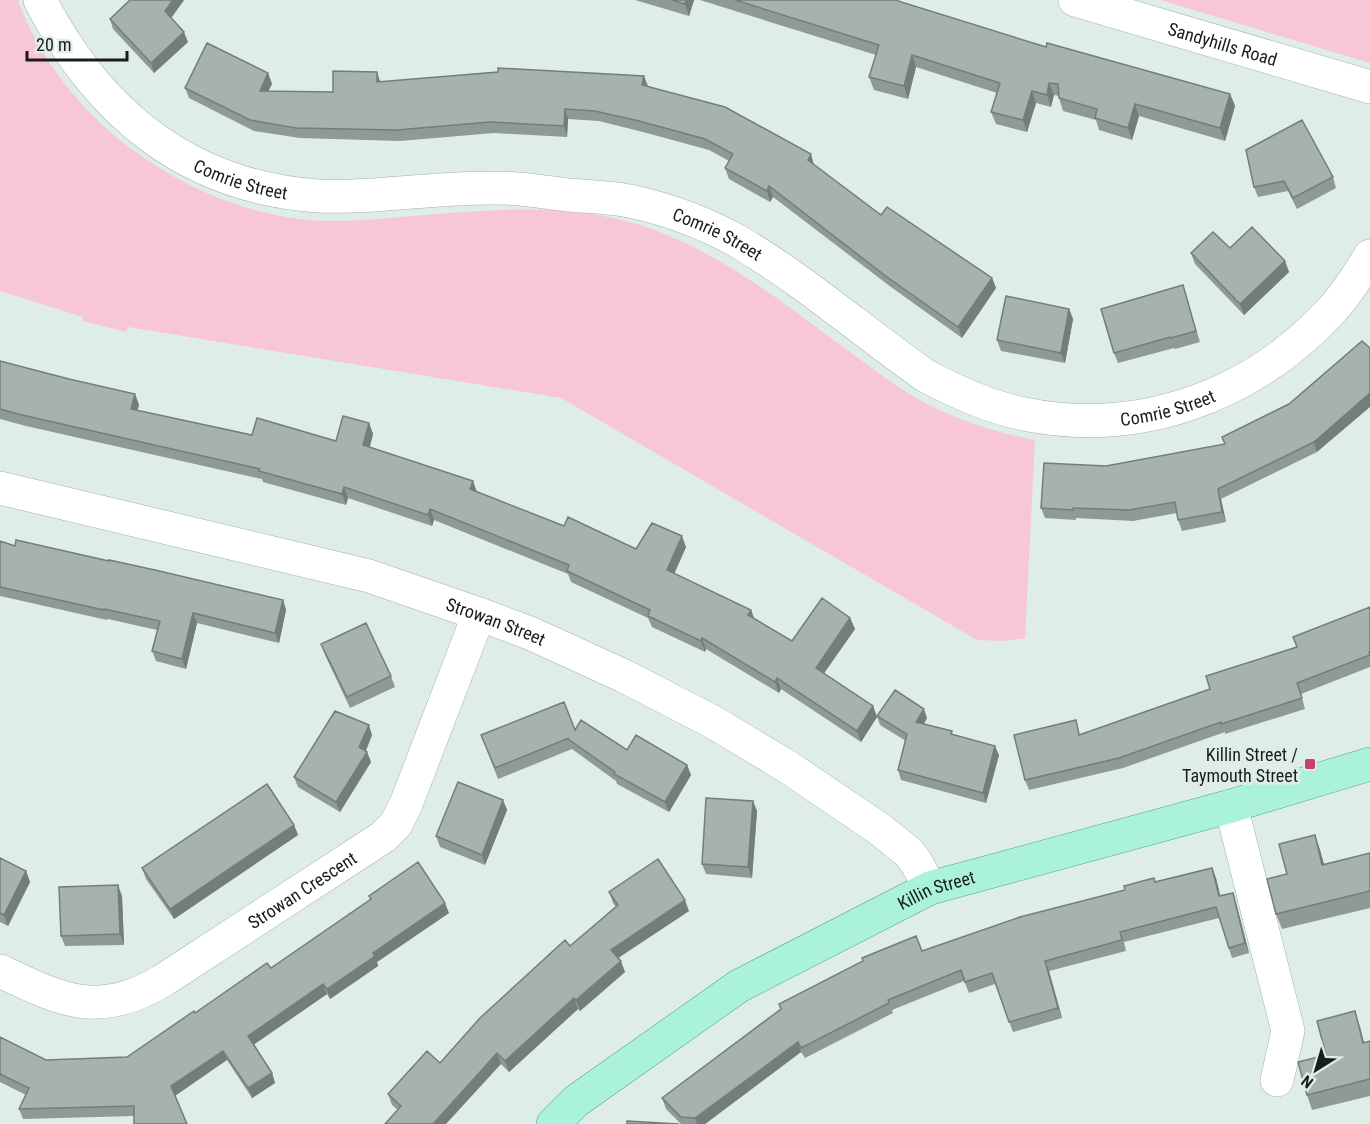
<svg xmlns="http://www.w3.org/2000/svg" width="1370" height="1124" viewBox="0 0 1370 1124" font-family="'Roboto Condensed',sans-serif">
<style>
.green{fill:#f8c7d5}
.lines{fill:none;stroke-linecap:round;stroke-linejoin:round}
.minor-casing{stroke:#a4b1ac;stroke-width:34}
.major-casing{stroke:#53a28b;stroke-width:34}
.minor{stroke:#fff;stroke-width:33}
.major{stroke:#abf2dd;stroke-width:33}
.wall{fill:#8f9996}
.shaded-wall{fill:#747d7a}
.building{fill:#a6b2ae;stroke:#747d7a;stroke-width:1.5}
.poi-dot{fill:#c83e76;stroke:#dfede8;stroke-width:2}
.labels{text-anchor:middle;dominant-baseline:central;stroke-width:6;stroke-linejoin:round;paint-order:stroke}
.street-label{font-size:18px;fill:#181d1b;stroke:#dfede8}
.poi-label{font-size:18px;fill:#181d1b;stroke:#dfede8;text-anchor:end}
</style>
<rect width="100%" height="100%" fill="#dfede8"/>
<path class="green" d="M0 0H18C38 57 82 112 130 148 182 187 243 213 307 220 342 223 378 219 413 216 494 209 580 201 657 231 728 258 786 305 846 349 873 369 900 390 929 405 963 422 998 433 1035 440L1025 638 1004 641 977 640 561 398 128 327 126 332 82 321 83 317 0 291Z
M1160 0H1370V63Z"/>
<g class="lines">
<g class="minor-casing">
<g id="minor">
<path id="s1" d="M40 0C98 113 187 187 318 196 337 197 356 196 374 195 413 192 453 188 492 188 517 187 543 192 568 195 590 197 613 197 634 202 670 210 707 224 739 242 805 281 863 332 926 376 957 392 989 407 1024 414 1137 437 1248 398 1327 315 1344 298 1357 277 1370 256"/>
<path id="s2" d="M1075 0 1370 87"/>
<path id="s3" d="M0 488 369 576 479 614 532 634 624 676 713 722 788 767 878 828 897 843 909 853 916 862 930 888"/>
<path d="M1231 806 1288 1031 1277 1080"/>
<path id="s4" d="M0 971C61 1000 98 1019 162 981L383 837 396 824 406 804 479 614"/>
</g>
</g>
<g class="major-casing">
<g id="major">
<path id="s5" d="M553 1124 576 1101 739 986 930 888 1231 806 1370 764"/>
</g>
</g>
<use href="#minor" class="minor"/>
<use href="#major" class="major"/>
</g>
<path class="wall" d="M184 0 171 18 188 42 154 73 113 29 110 19Z
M635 0H694L689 16Z
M700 0H898L899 2 1046 47 1230 94 1235 106 1225 141 1139 116 1132 140 1099 130 1096 120 1063 111 1059 98V96L1054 95 1051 107 1036 103 1027 132 996 124 991 112 997 93 916 67 908 99 874 90 869 77 876 55Z
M377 72 380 81 648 86 814 165 881 215 992 278 996 288 962 338 891 287 773 197 770 202 729 179 725 168 729 161 709 150 643 132 599 121 568 119 567 137 494 133 400 141 300 138 254 131 189 98 185 88 268 73 272 84 268 91 333 92Z
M1246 150 1333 177 1336 188 1297 209 1288 191 1258 197 1254 187Z
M1230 248 1285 261 1289 272 1244 315 1195 264 1191 253Z
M1186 296 1200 342 1175 349 1174 348 1118 363 1114 353Z
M1069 309 1073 319 1065 363 1001 351 997 340Z
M1362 341 1317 452 1221 499 1226 522 1182 531 1178 520 1177 513 1133 521 1076 518V520L1045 518 1041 508 1106 466 1225 444 1222 437 1289 404Z
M0 361 69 379 135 394 139 405 137 410 252 435 336 441 369 423 373 434 370 447 477 492 564 526 636 549 686 547 674 574 751 610 754 618 792 641 850 618 855 629 824 673 873 706 877 717 861 742 781 689 779 693 706 649 705 652 652 627 648 618 571 582 568 574 434 520 432 526 348 498 346 505 263 482 262 479 26 426 0 419Z
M0 541 15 546 283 600 286 610 279 643 197 623 186 669 156 661 152 651 157 630 108 619 107 620 0 596Z
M1370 607V667L1301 694 1305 709 1225 734V732L1123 768 1029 790 1025 780 1076 720 1080 735 1210 689 1297 647Z
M321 644 391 676 395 687 350 708 325 655Z
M877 716 927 718 924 724 954 735 999 755 986 803 901 780 898 770 906 741 880 725Z
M575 730 627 750 687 765 691 775 669 812 617 784 616 781 572 749 498 779 481 735Z
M372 735 366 751 367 752 371 762 340 812 298 787 294 777Z
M503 800 507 810 485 865 440 847 436 836Z
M753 801 757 811 752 878 706 874 702 864Z
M294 825 298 835 174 919 146 879 142 868Z
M1315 835 1320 850 1324 864 1370 853V908L1282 929 1276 914 1287 874Z
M0 858 26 871 30 882 8 926 0 922Z
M1212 868 1216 878 1220 896 1233 893 1236 903 1249 953 1232 958 1219 918 1124 942 1126 951 1049 971 1062 1018 1013 1032 995 984 969 993 964 981 892 1010 893 1013 805 1058 801 1052 705 1124H681L666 1109 662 1098 781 1010 779 1004 922 951 1155 882Z
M609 892 689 911 618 958 625 972 580 1011 578 1009 509 1072 501 1064 398 1110 392 1105 388 1094 440 1063 570 946 616 907 613 903Z
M122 896 124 945 65 946 61 936Z
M369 896 449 913 377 962 378 966 330 999 327 994 254 1044 272 1073 275 1083 252 1098 227 1060 134 1116 23 1119 19 1109 26 1095 0 1082V1037L46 1060 127 1057 195 1013 271 968 371 899Z
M1360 1027 1364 1043 1370 1041V1096L1312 1110 1307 1095 1326 1055Z"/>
<path class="shaded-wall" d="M173 0H184L169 21 165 11Z
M686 0H694L689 16 685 4Z
M184 32 188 42 154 73 151 63Z
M912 55 916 67 908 99 904 86Z
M377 72 380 82H377Z
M268 73 272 84 263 102 260 91Z
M644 76 648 86 642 85Z
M1049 83 1054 95 1051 107 1047 95Z
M1032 91 1036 103 1027 132 1023 120Z
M1230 94 1235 106 1225 141 1220 128Z
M1135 104 1139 116 1132 140 1128 128Z
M565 109 568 119 567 137 564 126Z
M811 154 814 165 808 160Z
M769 186 773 197 770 202 767 191Z
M1285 261 1289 272 1244 315 1240 304Z
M992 278 996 288 962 338 958 327Z
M1069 309 1073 319 1065 363 1061 353Z
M1370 393V407L1317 452 1314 442Z
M135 394 139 405 135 420 131 409Z
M369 423 373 434 367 456 363 445Z
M473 481 477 492 470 489Z
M344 487 348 498 346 505 342 494Z
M1218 489 1221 499 1226 522 1222 512Z
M430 509 434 520 432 526 428 515Z
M682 536 686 547 671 581 667 570Z
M283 600 286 610 279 643 275 633Z
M751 610 755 621 748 615Z
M193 613 197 623 186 669 182 659Z
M850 618 855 629 820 679 816 668Z
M702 638 706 649 705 652 701 641Z
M777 678 781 689 779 693 775 682Z
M873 706 877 717 861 742 857 731Z
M924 709 927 718 919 731 916 722Z
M369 725 372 735 363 757 359 747Z
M995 746 999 755 986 803 983 793Z
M367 752 371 762 340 812 336 802Z
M687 765 691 775 669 812 665 802Z
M503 800 507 810 485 865 482 855Z
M753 801 757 811 752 878 748 867Z
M294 825 298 835 174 919 170 909Z
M1315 835 1320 850 1328 880 1322 865Z
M1212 868 1216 878 1223 907 1219 896Z
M26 871 30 882 8 926 4 915Z
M118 885 122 896 124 945 120 934Z
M1233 893 1236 903 1249 953 1245 943Z
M685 900 689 911 615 960 611 950Z
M445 903 449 913 377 962 378 966 330 999 327 989 373 953Z
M621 961 625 972 580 1011 576 1000Z
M1045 961 1049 971 1062 1018 1058 1008Z
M323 984 327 994 252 1046 248 1036Z
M574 998 578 1009 509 1072 505 1061Z
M1355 1011 1360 1027 1368 1059 1363 1043Z
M798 1042 801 1052 705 1124H697L695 1118Z
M223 1051 227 1060 175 1096 171 1086Z
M497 1053 501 1064 446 1124H433Z
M272 1073 275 1083 252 1098 248 1088Z"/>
<path class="building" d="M130 0H173L165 11 184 32 151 63 110 19Z
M672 0H686L685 4Z
M735 0H898V1L1046 47 1047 43 1230 94 1220 128 1135 104 1128 128 1095 118 1097 109 1059 98 1058 84 1049 83 1047 95 1032 91 1023 120 991 112 1000 83 912 55 904 86 869 77 879 45Z
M207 43 268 73 260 91 333 92V71L377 72V82L498 72V68L644 76 642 85 725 107 811 154 808 160 881 215 887 207 992 278 958 327 887 277 769 186 767 191 725 168 733 154 705 139 639 121 595 111 565 109 564 126 490 122 397 130 296 128 250 120 185 88Z
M1302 120 1333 177 1293 198 1284 181 1254 187 1246 150Z
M1252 227 1285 261 1240 304 1191 253 1213 232 1230 248Z
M1183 285 1196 331 1171 338 1170 337 1114 353 1101 309Z
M1006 296 1069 309 1061 353 997 340Z
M1362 341 1370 348V393L1314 442 1218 489 1222 512 1178 520 1175 502 1129 510 1073 508V510L1041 508 1044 463 1106 466 1225 444 1222 437 1289 404Z
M0 361 69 379 135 394 131 409 252 435 257 418 336 441 343 416 369 423 363 445 473 481 470 489 564 526 568 517 636 549 652 523 682 536 667 570 751 610 748 615 792 641 822 598 850 618 816 668 873 706 857 731 777 678 775 682 702 638 701 641 648 616 650 610 567 571 569 565 430 509 428 515 344 487 342 494 259 471 260 469 22 415 0 409Z
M16 540 109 561V560L155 570 283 600 275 633 193 613 182 659 152 651 160 621 104 609V610L0 587V541L15 546Z
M1370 607V651L1369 652 1370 655 1297 683 1302 698 1221 724V722L1119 758 1025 780 1014 735 1076 720 1079 735 1210 689 1206 676 1297 647 1293 637Z
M366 623 391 676 347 697 321 644Z
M895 690 924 709 916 722 952 731 951 734 995 746 983 793 898 770 907 734 877 716Z
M564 702 575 730 581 720 627 750 636 735 687 765 665 802 614 774 615 772 568 739 569 738 495 768 481 735Z
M335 711 369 725 359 747 367 752 336 802 294 777Z
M458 782 503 800 482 855 436 836Z
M267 784 294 825 170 909 142 868Z
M706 798 753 801 748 867 702 864Z
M1315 835 1322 865 1370 853V891L1276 914 1267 879 1287 874 1279 844Z
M0 858 26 871 4 915 0 913Z
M658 859 685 900 611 950 621 961 576 1000 574 998 505 1061 497 1053 433 1124H385L401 1106 388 1094 427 1051 440 1063 480 1018 565 940 570 946 618 905 609 892Z
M418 862 445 903 373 953 375 956 327 989 323 984 248 1036 272 1073 248 1088 223 1051 171 1086 187 1124H134V1106L19 1109 29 1088 0 1074V1037L46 1060 127 1057 194 1011 195 1013 267 963 271 968 371 899 369 896Z
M1212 868 1219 896 1233 893 1245 943 1229 948 1216 907 1120 932 1122 940 1045 961 1058 1008 1009 1022 992 973 965 982 961 970 888 1000 889 1003 801 1048 798 1042 695 1118 681 1117 662 1098 781 1009 779 1004 863 961 862 958 916 936 922 951 1020 917 1125 890 1124 886 1154 878 1155 882Z
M118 885 120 934 61 936 59 887Z
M1355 1011 1363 1043 1370 1041V1079L1307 1095 1298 1062 1326 1055 1317 1021Z
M627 1121 679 1124H627Z"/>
<rect class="poi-dot" x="1304" y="758" width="12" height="12" rx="3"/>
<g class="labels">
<g class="street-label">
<text stroke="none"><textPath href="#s2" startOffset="154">Sandyhills Road</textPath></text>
<text stroke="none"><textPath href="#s1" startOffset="278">Comrie Street</textPath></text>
<text stroke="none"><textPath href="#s1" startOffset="764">Comrie Street</textPath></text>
<text stroke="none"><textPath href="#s1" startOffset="1268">Comrie Street</textPath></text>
<text stroke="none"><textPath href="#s3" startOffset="514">Strowan Street</textPath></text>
<text stroke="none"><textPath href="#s4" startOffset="339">Strowan Crescent</textPath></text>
<text stroke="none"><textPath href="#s5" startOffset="452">Killin Street</textPath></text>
</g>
<g class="poi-label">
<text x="1298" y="754">Killin Street /<tspan x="1298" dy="21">Taymouth Street</tspan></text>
</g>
</g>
<g transform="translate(1316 1070) rotate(217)" stroke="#dfede8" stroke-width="4.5" paint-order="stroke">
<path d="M0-4.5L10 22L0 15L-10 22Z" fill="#181d1b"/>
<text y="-9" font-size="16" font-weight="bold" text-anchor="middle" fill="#181d1b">N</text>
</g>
<path d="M27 51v9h100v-9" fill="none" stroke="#181d1b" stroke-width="3"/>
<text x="36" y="51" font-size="18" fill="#181d1b" stroke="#dfede8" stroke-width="4.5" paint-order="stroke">20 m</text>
</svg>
